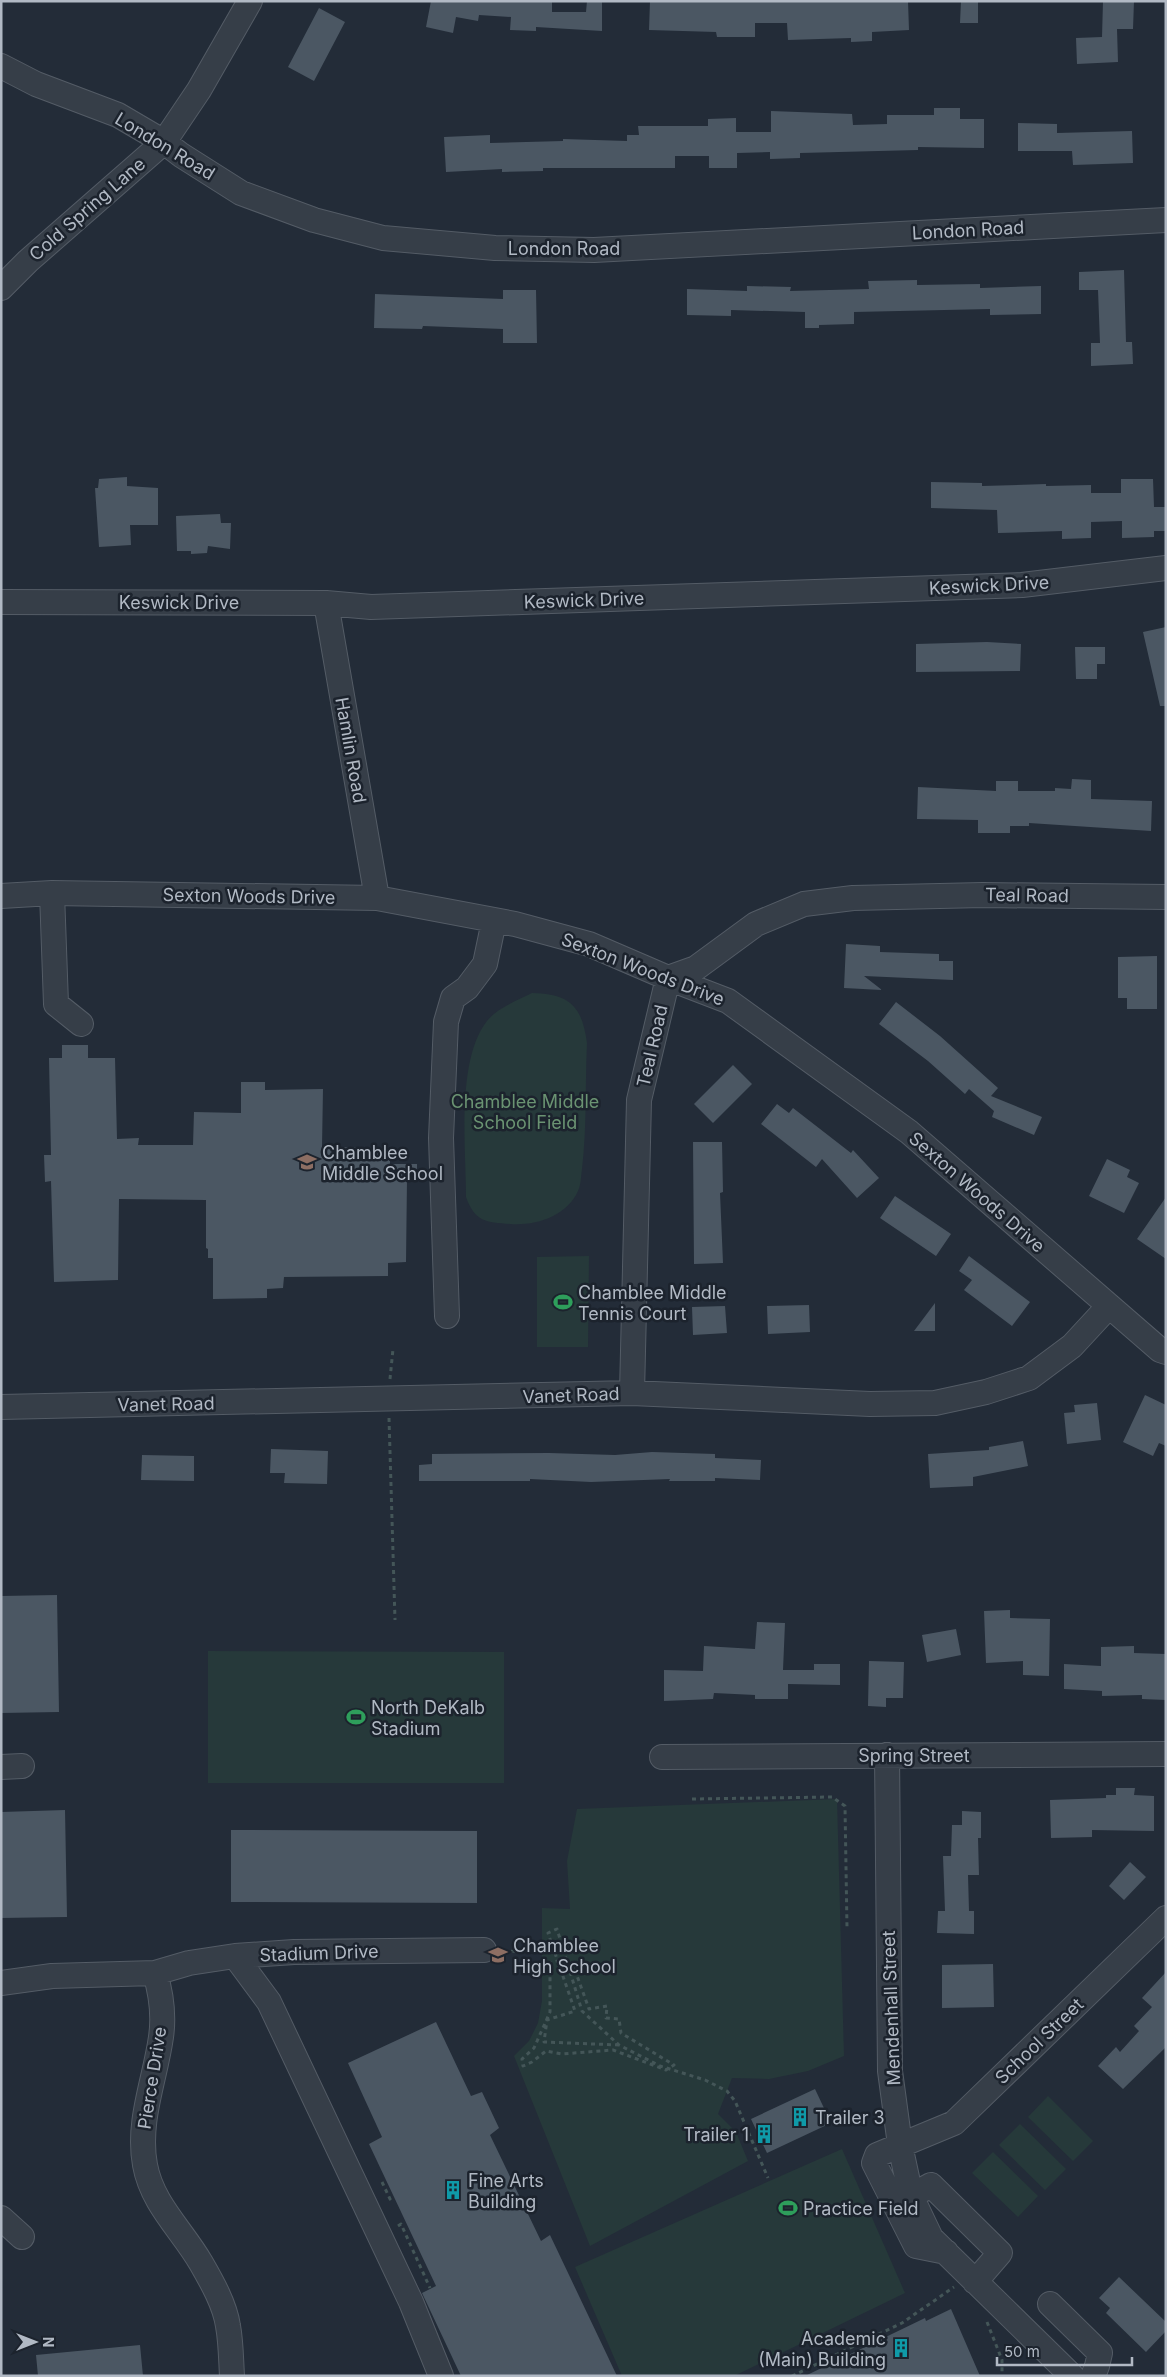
<svg xmlns="http://www.w3.org/2000/svg" width="1167" height="2377" viewBox="0 0 1167 2377" font-family="Inter,sans-serif">
<style>
.green{fill:#26393a}
.building{fill:#4b5763}
.lines{fill:none;stroke-linecap:round;stroke-linejoin:round}
.minor-casing{stroke:#545c66;stroke-width:26}
.path{stroke:#445658;stroke-width:3;stroke-dasharray:4 4;stroke-linecap:butt}
.minor{stroke:#363e48;stroke-width:24}
.labels{text-anchor:middle;dominant-baseline:central;stroke-width:5;stroke-linejoin:round;paint-order:stroke}
.street-label{font-size:18px;fill:#b1b9c4;stroke:#1c232d}
.park-label{font-size:18px;fill:#6a9372;stroke:#1c232d}
.poi-label{font-size:18px;fill:#b1b9c4;stroke:#1c232d;text-anchor:start}
</style>
<rect width="100%" height="100%" fill="#232c38"/>
<path class="green" d="M532 993C570 994 582 1006 587 1043 585 1085 587 1128 582 1169 581 1176 581 1185 578 1191 567 1216 536 1226 510 1224 486 1222 475 1222 466 1197 466 1149 456 1060 487 1021 497 1008 518 1000 532 993Z
M589 1256 588 1347H537V1257Z
M208 1651 504 1652V1783H208Z
M837 1799 844 2056 808 2071 769 2079 732 2078 718 2114 736 2132 748 2161 590 2246 514 2056 529 2041 538 2023 542 2001V1908L570 1909 567 1861 577 1809Z
M1048 2096 1093 2141 1073 2161 1028 2117Z
M1020 2124 1066 2169 1045 2190 999 2145Z
M842 2149 905 2293 734 2376H622L575 2267Z
M993 2152 1038 2196 1018 2217 972 2173Z"/>
<path class="building" d="M431 1H552V12H586L587 1H602V31L536 27V31L510 30 511 17 479 15 478 21 456 17 453 33 426 27Z
M650 1H908L909 30 872 32V41L851 42V38L788 40 787 23H755V37H717L716 32 649 30Z
M961 1H978V23H960Z
M1103 1H1134L1133 29H1117L1118 62 1077 64 1076 38 1102 37Z
M319 8 345 22 314 81 288 67Z
M934 108H960V119H984V148L918 147V150L800 153V158L770 159V152L737 153V168H709V156H675V168H543V171L502 172V169L446 172 444 137 490 135V143L563 141V139L627 141V135H639L638 126H708V119L736 118V132H771V111L852 114 853 125 887 124V115H934Z
M1018 123 1057 124V133L1132 131 1133 163 1073 165 1072 151H1018Z
M1124 270 1126 342H1132L1133 364 1091 366V343H1100L1098 290H1079V272Z
M917 280V285L980 284V288L1041 286V314L990 315V309L854 312V324L819 325V328H805V312L731 310V316L687 315V289L747 291V286L791 287 790 291 869 289 868 281Z
M503 290H536L537 343H503V329L423 326 422 329 374 328 375 294 503 299Z
M127 477V486L158 488V525H130L131 545 99 547 95 488H98L99 479Z
M1121 479H1153L1154 507H1166V531H1154V537L1122 538V521L1091 522V538L1062 539V531L998 533 997 510 931 508V482L982 483V486L1046 484V486L1091 485V493H1121Z
M220 514 221 523H231L230 549 208 546 207 553 191 554V551H177L176 516Z
M1166 627V706H1160L1143 632Z
M987 642 1021 644 1020 671 916 672V644Z
M1075 647H1105V664H1097V679H1076Z
M1072 779 1091 780V799L1152 801 1151 831 1029 823V826H1010V833H978V820L917 819 918 787 996 791V781H1018V791H1055V788L1071 789Z
M846 944 880 946V952L939 954V961H953V980L864 976 882 990 844 988Z
M1157 956V1009H1127V998H1118V957Z
M896 1002 940 1036 998 1088 991 1096 1042 1117 1034 1135 992 1117 994 1111 969 1089 965 1094 928 1061 879 1024Z
M62 1045H88V1058H115L117 1139 139 1138 138 1145H193L194 1112 241 1113V1082H265V1090L323 1089 322 1147 390 1148V1164H417V1178L407 1179 406 1262 388 1263V1276L284 1277 283 1288 267 1289V1298L213 1299V1258H208V1249L206 1248V1200L119 1199 118 1280 54 1282 51 1181 45 1182 44 1155H51L49 1058H62Z
M733 1065 752 1084 713 1123 694 1104Z
M777 1104 789 1113 793 1108 851 1153 853 1150 879 1178 857 1198 822 1159 816 1167 761 1124Z
M693 1142H722L723 1192 720 1193 723 1263 694 1264Z
M1107 1159 1130 1170 1127 1177 1139 1183 1124 1213 1089 1196Z
M895 1196 951 1234 936 1256 880 1218Z
M1166 1197V1259L1137 1239Z
M969 1256 1030 1302 1012 1326 964 1290 972 1280 959 1271Z
M935 1303V1331H914Z
M809 1305 810 1332 768 1334 767 1306Z
M725 1306 727 1333 693 1335 692 1307Z
M1145 1395 1166 1405V1446L1159 1443 1153 1456 1123 1442Z
M1097 1403 1101 1440 1067 1444 1064 1413 1075 1412 1074 1405Z
M1023 1441 1028 1466 973 1477V1486L930 1488 928 1454 989 1450V1447Z
M271 1449 328 1451 327 1484 284 1483 285 1473H270Z
M652 1452 715 1454V1458L761 1460 760 1480 715 1478V1481H669L670 1479 591 1482 530 1479V1481H419V1465L432 1464V1454L549 1453 615 1455Z
M142 1455 194 1456V1481L141 1480Z
M57 1595 59 1712 1 1713V1596Z
M1010 1610V1618L1050 1619 1049 1676 1023 1675V1661L986 1663 984 1611Z
M757 1622 785 1623 783 1670H814V1664H840V1685L788 1684V1699H755V1695L714 1693 713 1699 664 1701V1670L703 1671 704 1646 755 1649Z
M956 1629 961 1655 927 1662 922 1635Z
M1134 1646V1653L1166 1654V1700L1142 1699V1695L1102 1696V1691L1064 1689V1664L1101 1666V1647Z
M869 1661 904 1662 903 1698H886V1707L868 1706Z
M1116 1788H1135L1134 1795 1154 1796V1831L1092 1830V1837L1051 1838 1050 1800 1106 1798V1795H1116Z
M65 1810 67 1917 1 1918V1812Z
M962 1811 981 1812V1838H978L979 1875H968L969 1911H974V1934L937 1933 938 1911H945L943 1856H951L952 1825H962Z
M231 1830 477 1831V1903L231 1902Z
M1130 1862 1146 1877 1124 1900 1109 1886Z
M993 1964 994 2007 942 2008V1965Z
M1166 1972V2047L1123 2089 1098 2066 1116 2047 1120 2052 1139 2031 1134 2026 1152 2007 1142 1998Z
M436 2022 471 2096 482 2092 499 2128 490 2135 541 2241 550 2235 617 2376H461L422 2293 436 2286 369 2144 382 2137 348 2063Z
M815 2089 831 2123 767 2153 751 2119Z
M1119 2277 1166 2322V2331L1146 2352 1106 2313 1110 2308 1099 2298Z
M951 2309 980 2376H805L925 2318 926 2321Z
M140 2345 143 2376H38L36 2355Z"/>
<g class="lines">
<g class="minor-casing">
<path id="minor" d="M1 66 36 84 118 115 164 142 181 155 241 193 314 220 383 238 495 248 594 250 1166 220
M1 288 28 261 164 142 199 90 250 1
M1 602 326 603 371 607 1022 585 1166 568
M326 603 377 898
M52 893 56 1004 81 1024
M1 896 52 893 377 898 515 924 589 944 668 978 728 1001 909 1132 1160 1350 1166 1352
M447 1316 441 1138 446 1022 453 998 467 988 485 964 494 921
M632 1393 639 1100 668 978 696 968 756 924 804 904 853 898 983 895 1166 897
M1 1407 632 1393 870 1404 935 1403 986 1392 1029 1378 1072 1346 1109 1306
M887 1755 890 2071 900 2145 911 2196 931 2238 1072 2376
M662 1757 1166 1754
M1 1767 22 1766
M235 1956 269 2002 411 2302 441 2376
M155 1973C161 1993 164 2016 161 2037 155 2080 137 2121 145 2165 152 2204 182 2230 201 2263 212 2282 225 2305 228 2326 231 2342 231 2360 232 2376
M1 1983 52 1976 155 1973 189 1963 235 1956 294 1952 484 1950
M911 2196 931 2185 1000 2253 975 2282
M1 2218 22 2237
M946 2252 916 2246 874 2163 877 2155 954 2123 1166 1918
M1050 2304 1100 2353 1097 2366 1093 2376"/>
</g>
<path class="path" d="M390 1379 393 1349
M389 1418 395 1620
M692 1799 832 1797 845 1806 847 1928
M503 1951 538 1952
M562 1960 575 1970 589 2009 607 2006 606 2018 619 2019 621 2033 674 2065 666 2070 613 2050 562 2054 546 2051 532 2062 523 2066 522 2059 534 2048 550 2012V1963Z
M619 2045 544 2042 547 2020 575 2011 548 1933 557 1929 582 2011 619 2045 660 2066 705 2080 727 2091 735 2101 768 2178
M382 2182 390 2199 386 2201
M398 2226 401 2224 430 2288
M987 2322 1002 2360V2376
M792 2376 902 2323 954 2287"/>
<use href="#minor" class="minor"/>
</g>
<defs>
<g id="school-bare" transform="scale(1.5)"><path d="M0-5L7-2L0 1L-7-2ZM-4 1L0 2.5L4 1V4Q0 6-4 4Z" fill="#8d6e63" stroke="#1c232d" stroke-width="2.5" paint-order="stroke"/></g>
<g id="stadium-bare" transform="scale(1.5)"><path d="M0-5a6.5 5 0 1 0 0 10a6.5 5 0 1 0 0-10ZM-3.5-1.8h7v3.6h-7Z" fill="#2e9e5b" stroke="#1c232d" stroke-width="2.5" paint-order="stroke"/></g>
<g id="building-bare" transform="scale(1.5)"><path d="M-4-6H4V6H1V3H-1V6H-4ZM-2.5-4.3h1.7v1.8h-1.7ZM.8-4.3h1.7v1.8H.8ZM-2.5-1h1.7V.8h-1.7ZM.8-1h1.7V.8H.8Z" fill="#0f9aa8" stroke="#1c232d" stroke-width="2.5" paint-order="stroke"/></g>
</defs>
<g fill-rule="evenodd">
<use href="#school-bare" x="307" y="1162"/>
<use href="#stadium-bare" x="563" y="1302"/>
<use href="#stadium-bare" x="356" y="1717"/>
<use href="#school-bare" x="498" y="1955"/>
<use href="#building-bare" x="800" y="2117"/>
<use href="#building-bare" x="764" y="2134"/>
<use href="#building-bare" x="453" y="2190"/>
<use href="#stadium-bare" x="788" y="2208"/>
<use href="#building-bare" x="901" y="2348"/>
</g>
<g class="labels">
<g class="street-label">
<text transform="translate(165 146) rotate(31)">London Road</text>
<text transform="translate(87 209) rotate(-41)">Cold Spring Lane</text>
<text transform="translate(968 230) rotate(-3)">London Road</text>
<text x="564" y="248">London Road</text>
<text transform="translate(989 585) rotate(-3)">Keswick Drive</text>
<text transform="translate(584 600) rotate(-2)">Keswick Drive</text>
<text x="179" y="602">Keswick Drive</text>
<text transform="translate(351 750) rotate(80)">Hamlin Road</text>
<text transform="translate(1027 895) rotate(1)">Teal Road</text>
<text transform="translate(249 896) rotate(1)">Sexton Woods Drive</text>
<text transform="translate(643 969) rotate(21)">Sexton Woods Drive</text>
<text transform="translate(652 1046) rotate(-77)">Teal Road</text>
<text transform="translate(977 1192) rotate(41)">Sexton Woods Drive</text>
<text transform="translate(571 1395) rotate(-2)">Vanet Road</text>
<text transform="translate(166 1404) rotate(-1)">Vanet Road</text>
<text x="914" y="1755">Spring Street</text>
<text transform="translate(319 1953) rotate(-2)">Stadium Drive</text>
<text transform="translate(891 2008) rotate(-92)">Mendenhall Street</text>
<text transform="translate(1039 2041) rotate(-44)">School Street</text>
<text transform="translate(152 2078) rotate(-81)">Pierce Drive</text>
</g>
<g class="park-label">
<text x="525" y="1101">Chamblee Middle<tspan x="525" dy="21">School Field</tspan></text>
</g>
<g class="poi-label">
<text x="322" y="1152">Chamblee<tspan x="322" dy="21">Middle School</tspan></text>
<text x="578" y="1292">Chamblee Middle<tspan x="578" dy="21">Tennis Court</tspan></text>
<text x="371" y="1707">North DeKalb<tspan x="371" dy="21">Stadium</tspan></text>
<text x="513" y="1945">Chamblee<tspan x="513" dy="21">High School</tspan></text>
<text x="815" y="2117">Trailer 3</text>
<text x="749" y="2134" text-anchor="end">Trailer 1</text>
<text x="468" y="2180">Fine Arts<tspan x="468" dy="21">Building</tspan></text>
<text x="803" y="2208">Practice Field</text>
<text x="886" y="2338" text-anchor="end">Academic<tspan x="886" dy="21">(Main) Building</tspan></text>
</g>
</g>
<rect width="1167" height="2377" fill="none" stroke="#b1b9c4" stroke-width="5"/>
<g transform="translate(35 2342) rotate(90)" stroke="#1c232d" stroke-width="4" paint-order="stroke">
<path d="M0-4L9 19L0 12L-9 19Z" fill="#b1b9c4"/>
<text y="-8" font-size="14" font-weight="bold" text-anchor="middle" fill="#b1b9c4">N</text>
</g>
<path d="M997 2357v8h135v-8" fill="none" stroke="#b1b9c4" stroke-width="2.5"/>
<text x="1004" y="2357" font-size="15" fill="#b1b9c4" stroke="#1c232d" stroke-width="4" paint-order="stroke">50 m</text>
</svg>
